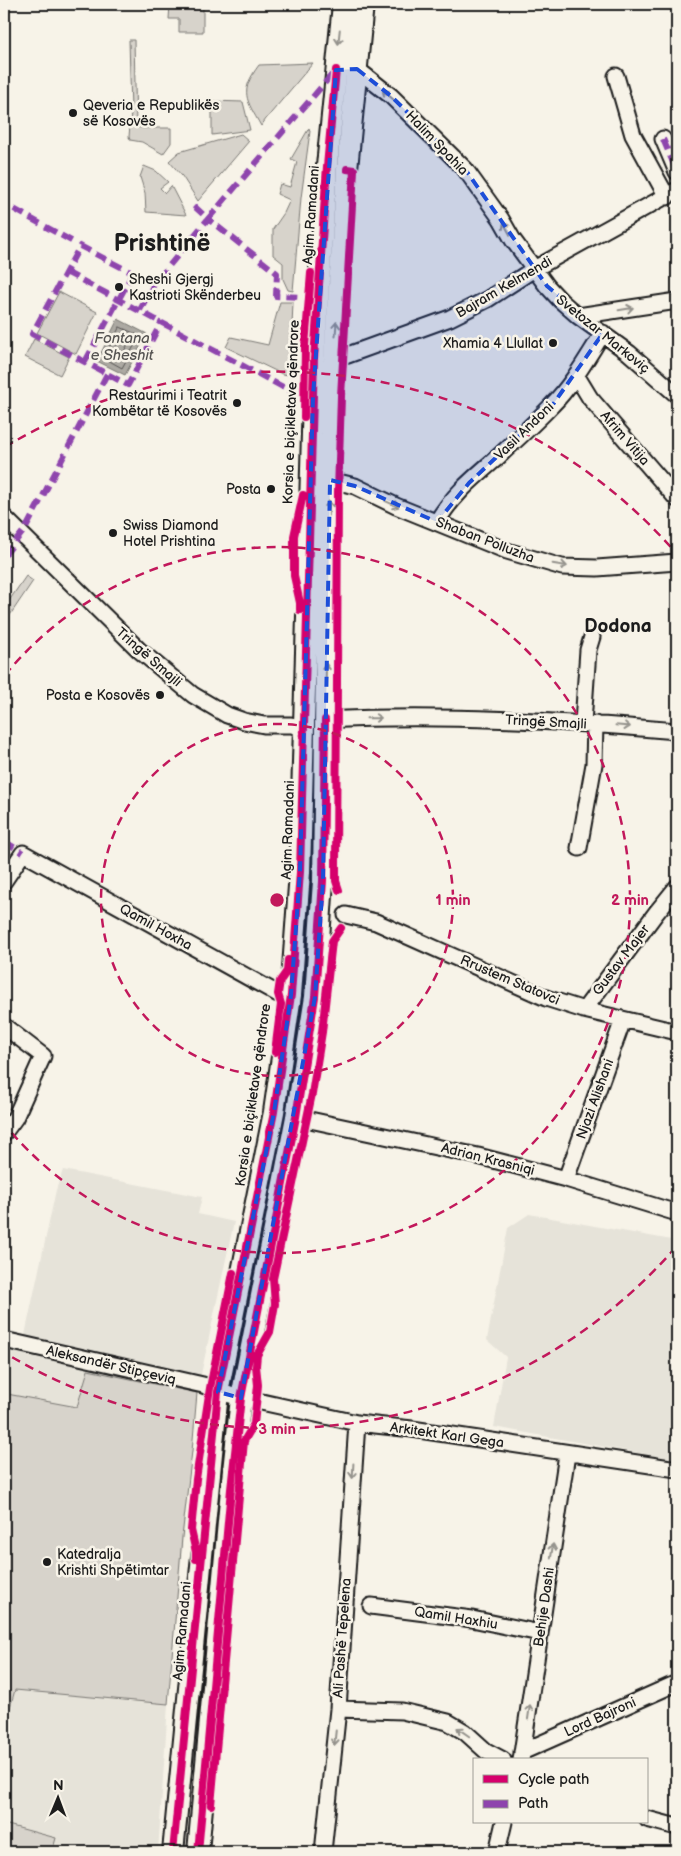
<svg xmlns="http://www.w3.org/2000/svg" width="681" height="1856" viewBox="0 0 681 1856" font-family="'Balsamiq Sans',sans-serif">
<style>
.built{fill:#e6e3d9}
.green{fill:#d7d3cb;stroke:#7a7874}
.water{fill:#aca9a2;stroke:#72716c}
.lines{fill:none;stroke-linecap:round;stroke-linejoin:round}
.shore{stroke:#565452;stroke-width:1}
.minor-casing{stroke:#1c1c1c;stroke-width:19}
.major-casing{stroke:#1c1c1c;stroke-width:24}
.minor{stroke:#f7f3e8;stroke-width:15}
.major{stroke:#f7f3e8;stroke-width:20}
.quiet{stroke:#8e44ad;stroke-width:6;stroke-dasharray:12 6;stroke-linecap:butt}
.cycleway-casing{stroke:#f7f3e8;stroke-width:11}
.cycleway{stroke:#d6006c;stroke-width:8}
.oneway{stroke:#94928c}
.marked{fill:#1d4ed8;fill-opacity:0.2;stroke:#1d4ed8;stroke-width:4;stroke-dasharray:10 6;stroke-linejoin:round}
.ring{fill:none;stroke:#c2185b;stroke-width:2.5;stroke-dasharray:9 6}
.poi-dot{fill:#1c1c1c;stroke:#f7f3e8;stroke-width:2}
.labels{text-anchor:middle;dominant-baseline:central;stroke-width:5;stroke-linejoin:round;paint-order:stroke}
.poi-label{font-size:14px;fill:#1c1c1c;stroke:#f7f3e8;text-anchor:start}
.street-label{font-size:14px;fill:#1c1c1c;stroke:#f7f3e8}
.water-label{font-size:15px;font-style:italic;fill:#565452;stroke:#f7f3e8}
.district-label{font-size:19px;font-weight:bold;fill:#1c1c1c;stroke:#f7f3e8}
.town-label{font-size:24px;font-weight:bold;fill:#1c1c1c;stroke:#f7f3e8}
.centre{fill:#c2185b;stroke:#f7f3e8;stroke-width:2.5}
.ring-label{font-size:15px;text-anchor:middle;font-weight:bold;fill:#c2185b;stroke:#f7f3e8;stroke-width:5;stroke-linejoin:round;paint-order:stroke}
</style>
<rect width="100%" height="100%" fill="#f7f3e8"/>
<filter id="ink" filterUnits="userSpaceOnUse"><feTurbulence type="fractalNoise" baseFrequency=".02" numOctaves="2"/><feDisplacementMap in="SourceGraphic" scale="10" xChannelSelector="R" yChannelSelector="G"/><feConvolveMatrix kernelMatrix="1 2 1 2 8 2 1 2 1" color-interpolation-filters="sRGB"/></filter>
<g filter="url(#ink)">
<path class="built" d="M63 1170 202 1197 198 1214 234 1222 197 1393 169 1690 158 1852H4V1329L25 1335 56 1190Z
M529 1214 677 1241V1460L494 1427 506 1357 487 1340 508 1228Z"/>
<path class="green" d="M170 4H203V32H179V19H169Z
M129 40H134L136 127 143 128H171V143L163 154 142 142 130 140 129 137 131 111Z
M313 63 266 119 261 126C246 99 239 92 259 65Z
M212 101 243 102 250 130 212 135Z
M309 128 310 131 301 198 293 291 288 290 283 279V263L273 255V229L284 213 290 200 277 194 280 184 290 187 297 162 291 159Z
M241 134 249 141 198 201 182 176 169 161 179 152Z
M144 166 156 171 168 182 160 188 165 193 171 186 186 215 146 212 145 193 140 177Z
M59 292 97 312 76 354 37 333Z
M280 302H293L290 375 282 374 226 347 231 337 268 345Z
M34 339 69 357 60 375 25 357Z
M26 576 33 581 4 624V608Z
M88 1370 197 1393 192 1451 182 1537 168 1704 15 1690 4 1728V1411L7 1394 77 1407Z
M4 1824 56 1838 52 1852H4Z"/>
<path class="water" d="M118 319 147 334 125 375 97 361Z"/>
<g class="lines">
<path class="shore" d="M120 327 138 335 139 337 122 368 104 358Z
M125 335 130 338V340L121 358 118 359 113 357V354L122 336Z"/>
<g class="minor-casing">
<path id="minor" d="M349 69H357L391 96 465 169 501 219 513 240 547 286 561 301 578 316 629 353 677 395
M616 76 633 135 667 197
M663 139 677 172
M578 316 677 301
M334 360 450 318 488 299 534 269 677 190
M576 375 590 398 677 499
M330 480 355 486 396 506 507 551 562 567 597 568 677 562
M4 517 139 650 193 695 227 715 244 721 264 725H291L305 728
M437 522C452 495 476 476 499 456 517 439 535 423 552 405 572 385 587 358 603 333
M325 720C442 714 560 721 677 731
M583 723 588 650 592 637
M579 848 594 764 595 724
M4 881 23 853 271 990 278 994 291 995
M346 915 376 922 546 998 584 1010 677 1032
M584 1010 656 913 677 887
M4 1026 43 1056 15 1118 4 1133
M296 1117 478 1156 566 1179 677 1213
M566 1179 623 1020
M4 1340 203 1385 230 1395 357 1423 412 1429 677 1469
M371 1606 472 1619 540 1633
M338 1709 402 1711 448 1722 465 1732 486 1751 503 1760
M522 1752 677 1683
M521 1760 567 1454
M647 1819 677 1827
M323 1852 338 1709 357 1423
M497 1852 504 1822"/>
</g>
<g class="major-casing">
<path id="major" d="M173 1852 218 1392 274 1112 291 995 300 872 314 359 327 166 343 4
M198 1852 231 1489 241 1398 296 1117 315 997 323 881 326 653 334 360 347 169 363 4"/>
</g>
<use href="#minor" class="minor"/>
<use href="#major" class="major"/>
<path class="quiet" d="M663 139 677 172
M4 203 7 205
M194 206 208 219 335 71
M14 209 73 242
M66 272 298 395
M154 284 80 246 32 334 128 385 162 321
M140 310 154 284 208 219 277 273 276 296 302 297
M85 362 133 273
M4 556 26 528 107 374
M4 841 23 853"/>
<g class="cycleway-casing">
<path id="cycleway" d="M304 417 305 346 311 273
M300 610V603L294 576V536L303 495
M339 890 336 881V871L338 492 341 396 354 170 347 169
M275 1052 281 1004 278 994 280 981 287 971 288 960
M196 1559V1552L191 1530 196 1479 210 1388 233 1273
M211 1805 244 1441 254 1424 258 1385 256 1366 257 1355 270 1332 275 1304 273 1279 312 1094 322 1032 332 941 341 928
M173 1852 218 1392 274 1112 291 995 300 872 314 359 327 166 336 70
M198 1852 231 1489 241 1398 296 1117 315 997 323 881 325 720"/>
</g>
<use href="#cycleway" class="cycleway"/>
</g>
<defs><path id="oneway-shaft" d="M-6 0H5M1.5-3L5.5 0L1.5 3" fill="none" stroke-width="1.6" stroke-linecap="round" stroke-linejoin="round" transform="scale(1.25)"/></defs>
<g class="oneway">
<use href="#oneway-shaft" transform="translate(339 37) rotate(96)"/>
<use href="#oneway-shaft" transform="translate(388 95) rotate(-140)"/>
<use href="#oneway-shaft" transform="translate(507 229) rotate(-119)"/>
<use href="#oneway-shaft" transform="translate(626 309) rotate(-9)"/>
<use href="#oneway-shaft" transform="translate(336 329) rotate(-86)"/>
<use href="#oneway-shaft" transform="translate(392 504) rotate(24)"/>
<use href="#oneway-shaft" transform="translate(329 508) rotate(-89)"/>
<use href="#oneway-shaft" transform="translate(560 565) rotate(10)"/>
<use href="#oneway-shaft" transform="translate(326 671) rotate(-89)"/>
<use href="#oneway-shaft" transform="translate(374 718) rotate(-1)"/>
<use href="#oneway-shaft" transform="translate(623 726) rotate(5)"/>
<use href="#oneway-shaft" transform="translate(353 1471) rotate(93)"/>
<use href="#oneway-shaft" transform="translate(552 1551) rotate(-81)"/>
<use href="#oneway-shaft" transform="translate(529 1712) rotate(-82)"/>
<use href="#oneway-shaft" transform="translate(463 1732) rotate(-145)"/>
<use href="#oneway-shaft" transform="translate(335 1738) rotate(96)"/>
</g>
</g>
<path class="marked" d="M357 69 391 96 465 169 547 286 603 333 554 403 469 483 437 522 355 486 330 480 323 881 315 997 241 1398 218 1392 274 1112 291 995 300 872 313 396 336 70Z"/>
<g class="ring">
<circle cx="277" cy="900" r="176"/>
<path d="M5 675A353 353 0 1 1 5 1125"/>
<path d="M676 1247A529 529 0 0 1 5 1353M5 447A529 529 0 0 1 676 553"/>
</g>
<g class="poi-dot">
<circle cx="73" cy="113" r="5"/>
<circle cx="119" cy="287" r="5"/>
<circle cx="553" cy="343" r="5"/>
<circle cx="237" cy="403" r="5"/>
<circle cx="271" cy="489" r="5"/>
<circle cx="113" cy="533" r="5"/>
<circle cx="160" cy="695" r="5"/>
<circle cx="47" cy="1562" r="5"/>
</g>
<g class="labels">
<g class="poi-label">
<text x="83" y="105">Qeveria e Republikës<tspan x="83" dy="16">së Kosovës</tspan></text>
<text x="129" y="279">Sheshi Gjergj<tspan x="129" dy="16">Kastrioti Skënderbeu</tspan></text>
<text x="543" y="343" text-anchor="end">Xhamia 4 Llullat</text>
<text x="227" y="395" text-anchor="end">Restaurimi i Teatrit<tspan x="227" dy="16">Kombëtar të Kosovës</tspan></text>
<text x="261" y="489" text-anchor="end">Posta</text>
<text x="123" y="525">Swiss Diamond<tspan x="123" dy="16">Hotel Prishtina</tspan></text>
<text x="150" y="695" text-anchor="end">Posta e Kosovës</text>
<text x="57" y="1554">Katedralja<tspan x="57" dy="16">Krishti Shpëtimtar</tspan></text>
</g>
<g class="street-label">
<text transform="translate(437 143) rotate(46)">Halim Spahia</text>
<text transform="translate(311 215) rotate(-86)">Agim Ramadani</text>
<text transform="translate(504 287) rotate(-30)">Bajram Kelmendi</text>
<text transform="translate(603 334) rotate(39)">Svetozar Markoviç</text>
<text transform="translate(291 412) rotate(-88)">Korsia e biçikletave qëndrore</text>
<text transform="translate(524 431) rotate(-44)">Vasil Andoni</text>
<text transform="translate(625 438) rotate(49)">Afrim Vitija</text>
<text transform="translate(485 540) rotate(21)">Shaban Polluzha</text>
<text transform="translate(149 657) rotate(41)">Tringë Smajli</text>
<text transform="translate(546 722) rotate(3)">Tringë Smajli</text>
<text transform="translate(288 830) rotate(-88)">Agim Ramadani</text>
<text transform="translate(156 927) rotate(29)">Qamil Hoxha</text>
<text transform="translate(621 960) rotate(-53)">Gustav Majer</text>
<text transform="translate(510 980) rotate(23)">Rrustem Statovci</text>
<text transform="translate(253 1095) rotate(-82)">Korsia e biçikletave qëndrore</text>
<text transform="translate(595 1099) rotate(-70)">Njazi Alishani</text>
<text transform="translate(488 1159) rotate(14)">Adrian Krasniqi</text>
<text transform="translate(111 1365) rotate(13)">Aleksandër Stipçeviq</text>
<text transform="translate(447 1435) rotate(8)">Arkitekt Karl Gega</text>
<text transform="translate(544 1607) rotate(-82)">Behije Dashi</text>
<text transform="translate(456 1618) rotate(9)">Qamil Haxhiu</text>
<text transform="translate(182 1631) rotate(-85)">Agim Ramadani</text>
<text transform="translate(342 1638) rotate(-86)">Ali Pashë Tepelena</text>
<text transform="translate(600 1717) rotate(-24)">Lord Bajroni</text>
</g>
<g class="water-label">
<text x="122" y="338">Fontana<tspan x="122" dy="17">e Sheshit</tspan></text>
</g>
<g class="district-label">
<text x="618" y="626">Dodona</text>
</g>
<g class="town-label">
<text x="162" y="243">Prishtinë</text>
</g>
</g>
<circle cx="277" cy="900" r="8" class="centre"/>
<g class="ring-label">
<text x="453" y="905">1 min</text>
<text x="630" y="905">2 min</text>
<text x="277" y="1434">3 min</text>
</g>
<rect width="681" height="1856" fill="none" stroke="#f7f3e8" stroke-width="20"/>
<rect x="10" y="10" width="661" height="1836" fill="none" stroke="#1c1c1c" stroke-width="2" filter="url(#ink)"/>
<rect x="473" y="1758" width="175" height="65" fill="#f7f3e8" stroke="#9f9d96"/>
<rect x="483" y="1775" width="25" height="8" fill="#d6006c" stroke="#9f9d96"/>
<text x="518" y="1784" font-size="15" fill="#1c1c1c">Cycle path</text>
<rect x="483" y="1800" width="25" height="8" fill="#8e44ad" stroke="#9f9d96"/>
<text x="518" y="1808" font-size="15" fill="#1c1c1c">Path</text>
<g transform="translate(58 1798) rotate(1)" stroke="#f7f3e8" stroke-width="4" paint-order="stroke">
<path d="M0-4L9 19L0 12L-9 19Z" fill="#1c1c1c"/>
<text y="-8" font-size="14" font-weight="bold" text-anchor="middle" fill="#1c1c1c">N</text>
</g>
</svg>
